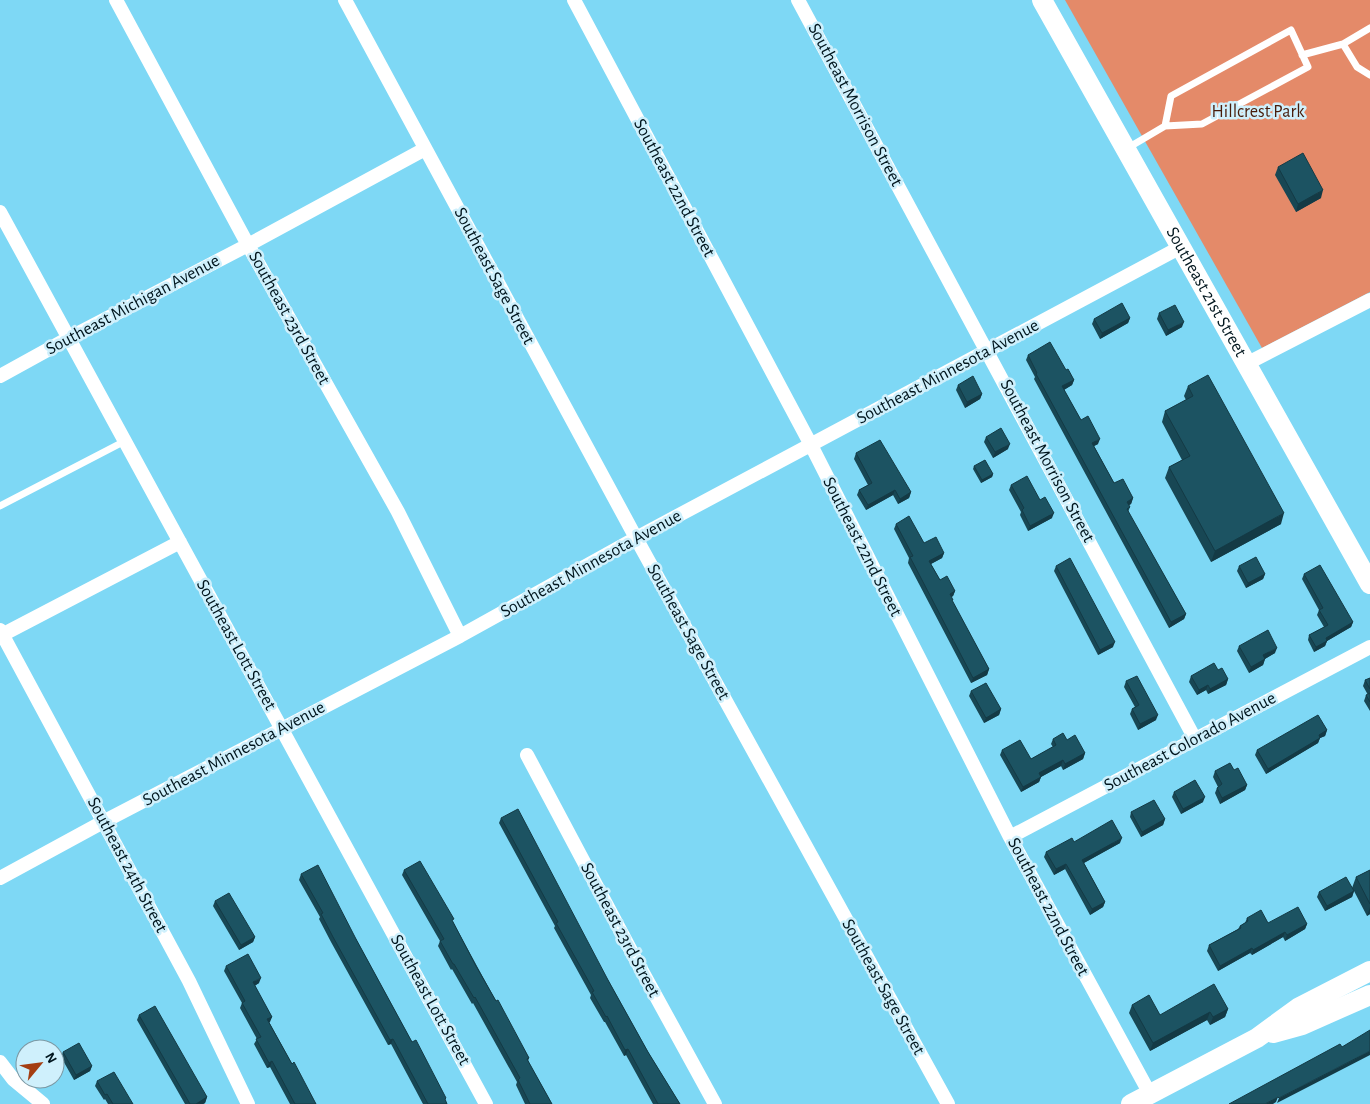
<svg xmlns="http://www.w3.org/2000/svg" width="1370" height="1104" viewBox="0 0 1370 1104" font-family="'Alegreya Sans',sans-serif">
<style>
.green{fill:#e48a69}
.lines{fill:none;stroke-linecap:round;stroke-linejoin:round}
.service{stroke:#fff;stroke-width:7}
.minor{stroke:#fff;stroke-width:14}
.secondary{stroke:#fff;stroke-width:20}
.wall{fill:#184754}
.shaded-wall{fill:#143a45}
.building{fill:#1c5362;stroke:#143a45}
.labels{text-anchor:middle;dominant-baseline:central;stroke-width:5;stroke-linejoin:round;paint-order:stroke}
.street-label{font-size:18px;fill:#00151d;stroke:#cff0fc}
.park-label{font-size:18px;fill:#481c0a;stroke:#cff0fc}
</style>
<rect width="100%" height="100%" fill="#7ed8f5"/>
<path class="green" d="M1065 0H1370V292L1262 348Z"/>
<g class="lines">
<path class="service" d="M1343 44 1357 67 1370 75
M1302 55 1343 44 1370 28
M1126 149 1165 126 1171 96 1291 30 1308 67 1202 124 1165 126
M0 506 125 441"/>
<path class="minor" d="M116 0 248 245 398 512 460 636
M345 0 636 538 948 1104
M574 0 811 445 1010 837 1150 1094
M798 0 1195 739
M0 212 486 1104
M1246 364 1370 300
M0 376 69 338 248 245 425 149
M0 630 189 981 248 1104
M0 636 180 542
M527 755 636 960 715 1104
M1010 837 1370 647
M0 878 103 822 460 636 636 538 1181 247
M0 1062 13 1079 43 1104"/>
<g class="secondary">
<path id="s1" d="M1042 0 1370 584"/>
<path d="M1273 1033 1302 1025 1370 995"/>
<path d="M1131 1104 1257 1038 1298 1008 1370 971"/>
</g>
</g>
<path class="wall" d="M1278 167 1321 198 1296 212 1275 175Z
M1159 313 1182 327 1166 336 1157 319Z
M1130 318 1128 323 1100 339 1092 324 1094 319Z
M1028 355 1066 370 1074 380 1072 385 1064 390 1081 420 1098 444 1094 446 1114 483 1133 498 1131 504 1129 505 1130 507 1128 512 1186 614 1184 619 1169 628 1034 379 1035 377 1026 360Z
M958 385 982 394 980 399 965 408 956 390Z
M1188 386 1281 524 1211 562 1165 478 1169 467 1182 460 1162 422 1165 411 1186 400 1184 396Z
M986 437 1008 449 993 458 984 442Z
M856 453 911 492 909 498 898 504 893 495 866 510 857 495 859 490 868 485 854 459Z
M974 466 993 474 992 477 981 483 973 469Z
M1011 485 1040 500 1052 518 1028 531 1020 515 1021 512 1009 490Z
M896 524 924 543 944 553 942 558 931 564 940 580 955 591 953 596 951 597 952 601 989 669 987 675 971 683 908 563 909 558 894 529Z
M1056 566 1113 647 1098 655 1054 571Z
M1239 566 1265 574 1263 579 1246 588 1237 571Z
M1304 574 1353 622 1351 627 1327 641 1325 646 1314 652 1308 640 1309 635 1324 627 1317 615 1319 610 1302 579Z
M1239 646 1275 653 1265 659 1263 665 1249 673 1237 651Z
M1191 676 1228 679 1226 685 1208 694 1206 690 1197 695 1189 682Z
M1370 678V711L1364 701 1366 695H1368L1363 686 1365 680Z
M1126 681 1156 720 1138 730 1130 714 1132 709 1135 707 1124 687Z
M971 691 1001 709 999 715 984 723 969 696Z
M1327 730 1325 736 1320 738 1318 743 1266 774 1255 755 1257 750Z
M1053 739 1067 740 1085 753 1083 759 1063 770 1061 766 1041 777 1039 782 1021 792 1000 755 1002 750 1031 759 1053 747 1051 744Z
M1234 770 1247 785 1245 790 1220 804 1215 793 1217 788 1218 787 1213 777 1215 771Z
M1174 792 1203 802 1181 814 1172 797Z
M1131 812 1165 819 1163 825 1141 837 1130 817Z
M501 818 608 980 648 1052 680 1104H653L626 1055 624 1056 605 1022H604L590 998 591 995 554 928 555 926 499 823Z
M1074 842 1120 843 1084 863 1105 902 1103 907 1090 915 1065 869 1054 875 1044 857 1046 852Z
M404 870 453 922 496 1001 529 1058 528 1061 552 1104H525L516 1085 517 1082 473 1003 472 1004 452 969 451 970 438 946 440 941 402 875Z
M1370 870V914L1367 916 1354 891 1352 897 1325 911 1317 897 1319 892 1352 888 1356 877Z
M301 874 356 939 412 1042 447 1104H423L391 1044 388 1045 331 942 319 919 320 917 299 880Z
M215 901 255 937 253 942 239 950 213 906Z
M1247 918 1268 923 1307 924 1305 929 1285 941 1283 937 1252 955 1250 953 1218 971 1207 951 1209 945 1238 929 1240 926 1245 923Z
M226 966 259 983 254 986 272 1017 269 1022 292 1064 316 1104H290L270 1067 267 1068 254 1044 257 1039 240 1008 242 1003 224 971Z
M1132 1005 1160 1015 1228 1009 1225 1017 1210 1025 1207 1020 1150 1051 1129 1013Z
M139 1015 207 1097 205 1103 203 1104H185L137 1020Z
M63 1052 92 1066 90 1071 74 1080 61 1057Z
M97 1081 133 1104H108L105 1099 104 1100 95 1086Z"/>
<path class="shaded-wall" d="M1323 190 1321 198 1296 212 1298 204Z
M1130 318 1128 323 1100 339 1102 333Z
M1184 322 1182 327 1166 336 1168 330Z
M1074 380 1072 385 1060 392 1062 386Z
M982 394 980 399 965 408 967 402Z
M1100 439 1098 444 1090 448 1092 443Z
M1010 444 1008 449 993 458 995 452Z
M993 474 992 477 981 483 982 480Z
M895 490 893 495 866 510 868 505Z
M911 492 909 498 898 504 900 499Z
M1133 498 1131 504 1125 507 1127 502Z
M1054 513 1052 518 1028 531 1030 526Z
M1284 513 1281 524 1211 562 1215 551Z
M944 553 942 558 927 566 929 561Z
M1265 574 1263 579 1246 588 1248 583Z
M955 591 953 596 948 599 950 594Z
M1186 614 1184 619 1169 628 1171 622Z
M1353 622 1351 627 1327 641 1325 646 1314 652 1316 647 1326 638Z
M1115 642 1113 647 1098 655 1100 650Z
M1277 648 1275 653 1261 661 1263 655Z
M1265 659 1263 665 1249 673 1251 667Z
M989 669 987 675 971 683 973 678Z
M1228 679 1226 685 1208 694 1210 689Z
M1208 685 1206 690 1197 695 1199 690Z
M1001 709 999 715 984 723 986 718Z
M1158 715 1156 720 1138 730 1140 724Z
M1327 730 1325 736 1320 738 1318 743 1266 774 1268 769 1319 735Z
M1085 753 1083 759 1063 770 1065 764Z
M1063 760 1061 766 1037 779 1039 773Z
M1041 777 1039 782 1021 792 1023 787Z
M1247 785 1245 790 1220 804 1222 798Z
M1205 797 1203 802 1181 814 1183 809Z
M1165 819 1163 825 1141 837 1142 832Z
M1122 838 1120 843 1080 865 1082 860Z
M1066 864 1065 869 1054 875 1056 869Z
M1354 891 1352 897 1325 911 1327 906Z
M1105 902 1103 907 1090 915 1092 909Z
M1370 907V914L1367 916Z
M1307 924 1305 929 1285 941 1287 935Z
M1285 932 1283 937 1252 955 1253 950Z
M255 937 253 942 239 950 241 945Z
M1252 948 1250 953 1218 971 1220 966Z
M261 978 259 983 251 988 253 982Z
M1228 1009 1225 1017 1210 1025 1213 1017Z
M1210 1012 1207 1020 1150 1051 1153 1043Z
M272 1017 270 1022 265 1025 267 1019Z
M393 1039 391 1044 388 1045 390 1040Z
M628 1049 626 1055 624 1056 625 1050Z
M1370 1051V1055L1277 1103 1279 1098Z
M272 1061 270 1067 267 1068 269 1063Z
M92 1066 90 1071 74 1080 76 1075Z
M207 1097 205 1103 203 1104H196Z
M1278 1097 1276 1102 1273 1104H1265Z"/>
<path class="building" d="M1303 153 1323 190 1298 204 1278 167Z
M1122 303 1130 318 1102 333 1094 319Z
M1175 305 1184 322 1168 330 1159 313Z
M1050 342 1066 370 1068 369 1074 380 1062 386 1081 420 1088 416 1100 439 1092 443 1114 483 1123 479 1133 498 1127 502 1130 507 1127 509 1186 614 1171 622 1036 374 1037 373 1028 355Z
M1208 375 1284 513 1215 551 1169 467 1190 456 1165 411 1193 396 1188 386Z
M973 376 982 394 967 402 958 385Z
M1001 428 1010 444 995 452 986 437Z
M880 440 911 492 900 499 895 490 868 505 859 490 872 483 856 453Z
M985 460 993 474 982 480 974 466Z
M1027 476 1040 500 1045 497 1054 513 1030 526 1022 510 1024 508 1011 485Z
M909 516 924 543 936 537 944 553 929 561 940 580 947 576 955 591 950 594 953 600H952L989 669 973 678 910 557 913 556 896 524Z
M1256 557 1265 574 1248 583 1239 566Z
M1070 558 1115 642 1100 650 1056 566Z
M1320 565 1353 622 1326 638 1327 641 1316 647 1309 635 1328 625 1319 610 1323 608 1304 574Z
M1268 630 1277 648 1263 655 1265 659 1251 667 1239 646Z
M1214 663 1218 670 1222 668 1228 679 1210 689 1208 685 1199 690 1191 676Z
M1137 676 1158 715 1140 724 1132 709 1139 705 1126 681Z
M1370 678V689L1365 680Z
M986 683 1001 709 986 718 971 691Z
M1370 693V702L1366 695Z
M1318 715 1327 730 1319 735 1320 738 1268 769 1257 750Z
M1063 733 1067 740 1075 735 1085 753 1065 764 1063 760 1039 773 1041 777 1023 787 1002 750 1020 740 1031 759 1056 745 1053 739Z
M1230 763 1234 770 1238 768 1247 785 1222 798 1217 788 1222 784 1215 771Z
M1195 780 1205 797 1183 809 1174 792Z
M1154 800 1165 819 1142 832 1131 812Z
M518 809 608 980 648 1052 680 1104H658L628 1049 625 1050 607 1016 606 1017 592 992 594 991 556 923 558 922 501 818Z
M1112 820 1122 838 1082 860 1105 902 1092 909 1066 864 1056 869 1046 852 1072 838 1074 842Z
M420 861 454 919 452 920 476 966 496 1001 498 1000 529 1058 527 1059 552 1104H530L518 1080 520 1078 475 997 474 998 454 964H453L440 941 444 939 404 870Z
M318 865 356 939 412 1042 416 1040 446 1098 445 1099 447 1104H428L393 1039 390 1040 333 937 321 914 323 913 301 874Z
M1370 870V904L1356 877Z
M1346 877 1354 891 1327 906 1319 892Z
M229 893 255 937 241 945 215 901Z
M1298 907 1307 924 1287 935 1285 932 1253 950 1252 948 1220 966 1209 945 1241 928 1240 926 1248 921 1247 918 1261 910 1268 923Z
M248 954 261 978 253 982 272 1017 267 1019 292 1064 294 1062 316 1104H295L272 1061 269 1063 256 1039 261 1037 242 1003 245 1001 226 966Z
M1214 984 1228 1009 1213 1017 1210 1012 1153 1043 1132 1005 1149 995 1160 1015Z
M155 1006 207 1097 196 1104H190L139 1015Z
M1370 1030V1051L1279 1098 1278 1097 1265 1104H1229L1340 1044 1342 1047Z
M79 1043 92 1066 76 1075 63 1052Z
M114 1072 133 1104H113L107 1094 105 1095 97 1081Z"/>
<g class="labels">
<g class="street-label">
<text transform="translate(855 105) rotate(62)">Southeast Morrison Street</text>
<text transform="translate(674 188) rotate(62)">Southeast 22nd Street</text>
<text transform="translate(494 276) rotate(62)">Southeast Sage Street</text>
<text stroke="none"><textPath href="#s1" startOffset="335">Southeast 21st Street</textPath></text>
<text transform="translate(133 305) rotate(-28)">Southeast Michigan Avenue</text>
<text transform="translate(289 318) rotate(61)">Southeast 23rd Street</text>
<text transform="translate(948 372) rotate(-28)">Southeast Minnesota Avenue</text>
<text transform="translate(1047 461) rotate(62)">Southeast Morrison Street</text>
<text transform="translate(862 547) rotate(63)">Southeast 22nd Street</text>
<text transform="translate(591 564) rotate(-29)">Southeast Minnesota Avenue</text>
<text transform="translate(688 632) rotate(61)">Southeast Sage Street</text>
<text transform="translate(236 645) rotate(61)">Southeast Lott Street</text>
<text transform="translate(1190 742) rotate(-28)">Southeast Colorado Avenue</text>
<text transform="translate(234 754) rotate(-28)">Southeast Minnesota Avenue</text>
<text transform="translate(127 865) rotate(62)">Southeast 24th Street</text>
<text transform="translate(1048 907) rotate(62)">Southeast 22nd Street</text>
<text transform="translate(620 930) rotate(62)">Southeast 23rd Street</text>
<text transform="translate(883 987) rotate(61)">Southeast Sage Street</text>
<text transform="translate(430 1000) rotate(61)">Southeast Lott Street</text>
</g>
<g class="park-label">
<text x="1258" y="112">Hillcrest Park</text>
</g>
</g>
<g transform="translate(40 1064) rotate(61)"><circle r="24" fill="#cff0fc" stroke="#7c98a3"/>
<path d="M0-4L9 19L0 12L-9 19Z" fill="#a43e12"/>
<text y="-8" font-size="14" font-weight="bold" text-anchor="middle" fill="#00151d">N</text>
</g>
</svg>
